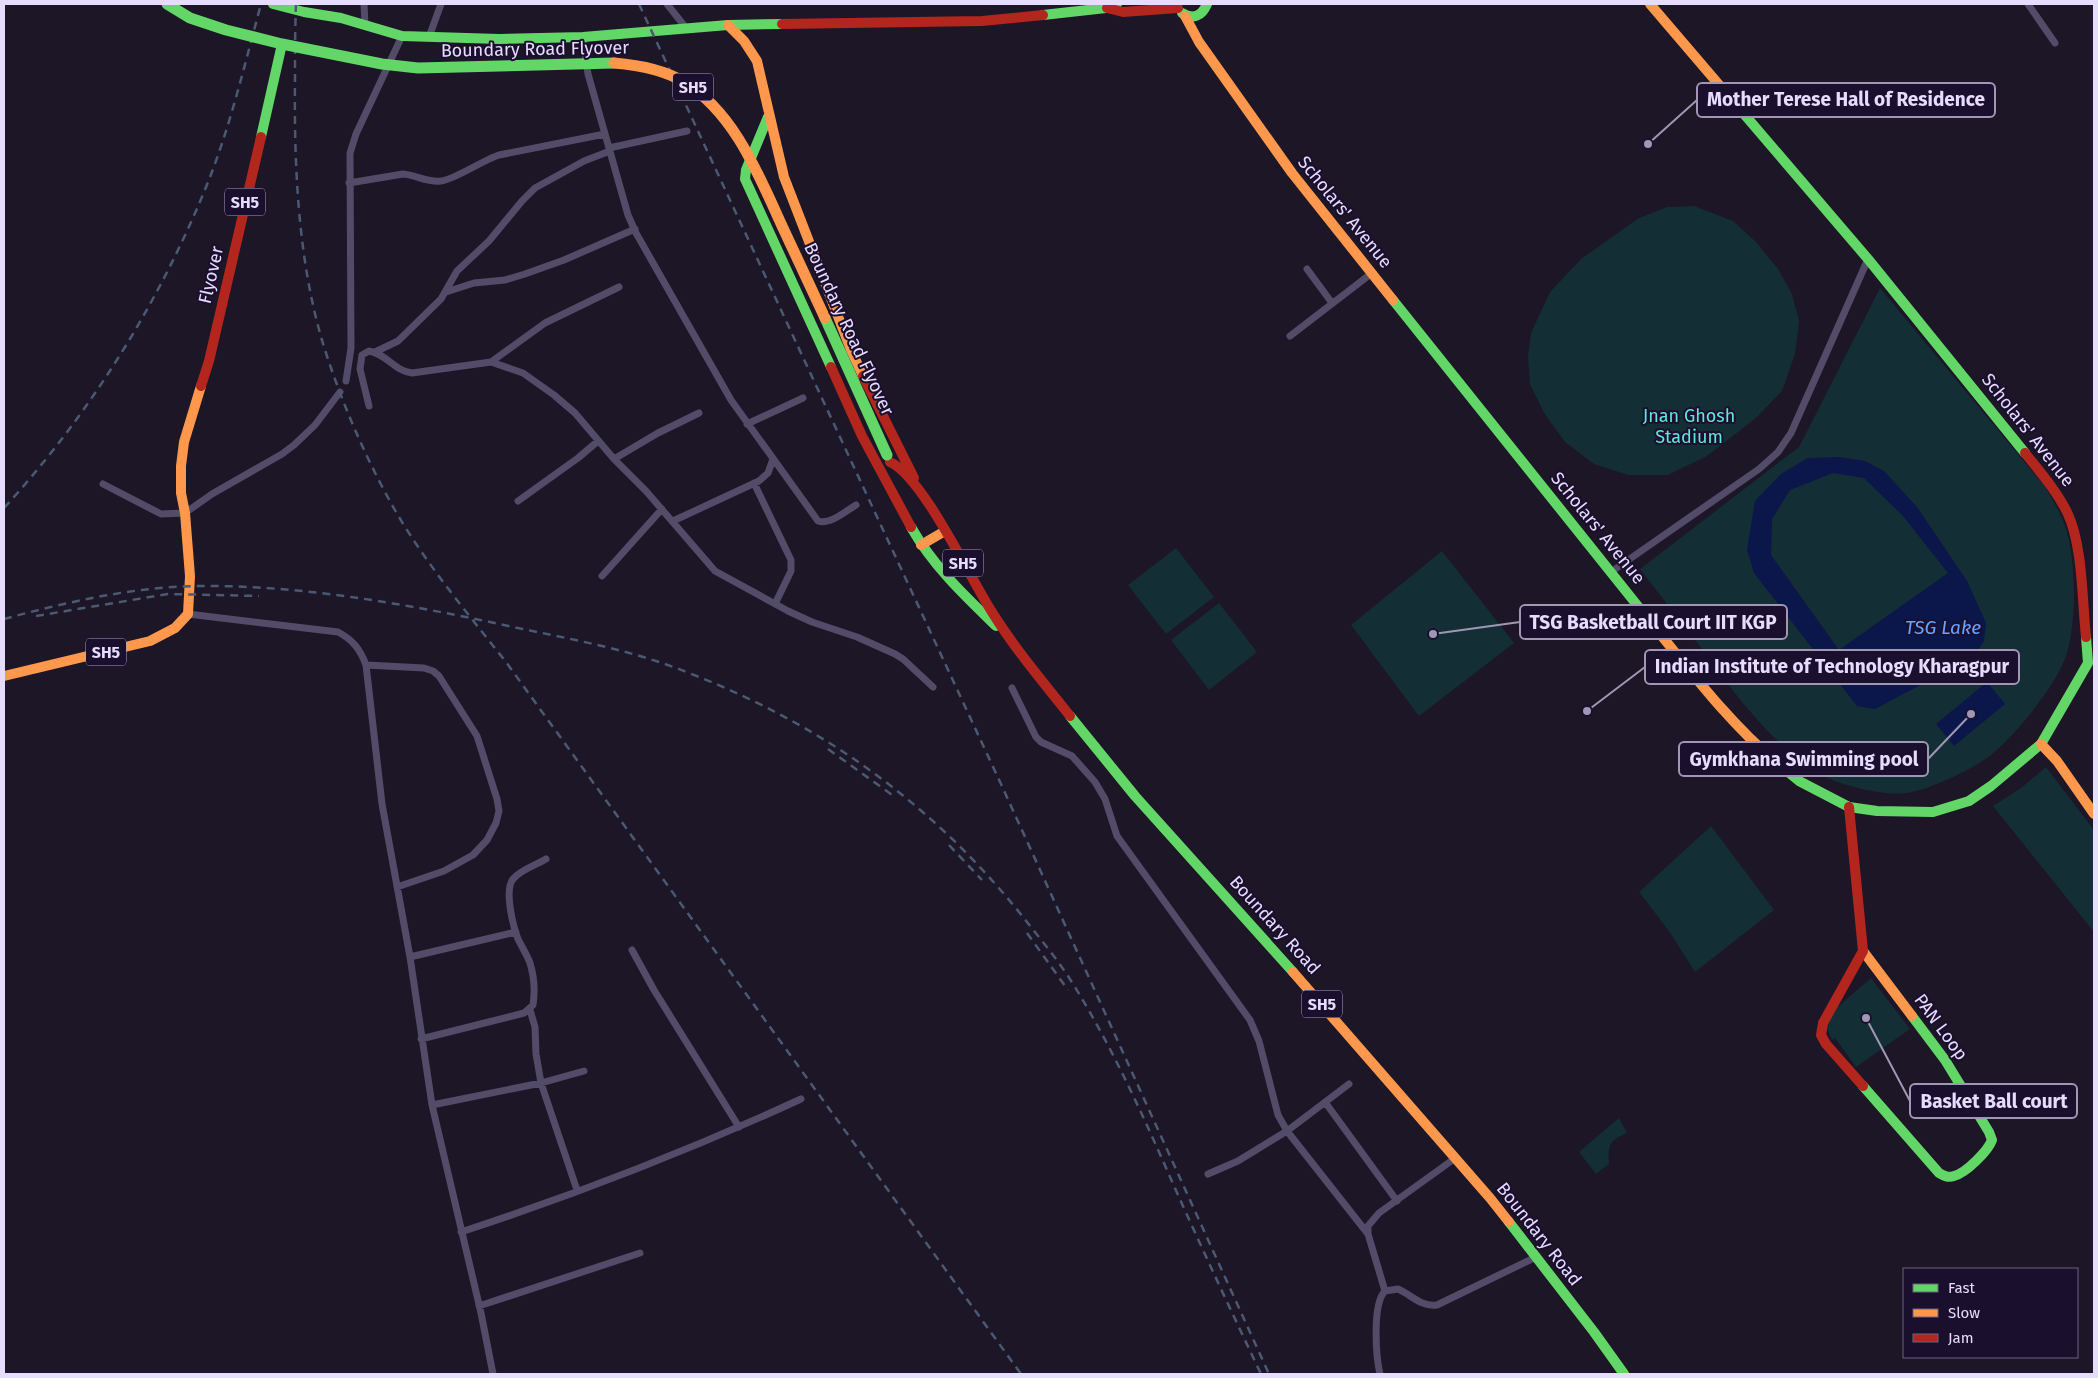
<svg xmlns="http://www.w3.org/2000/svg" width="2098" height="1378" viewBox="0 0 2098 1378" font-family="'Fira Sans',sans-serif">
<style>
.green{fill:#142e35}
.water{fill:#0b164a;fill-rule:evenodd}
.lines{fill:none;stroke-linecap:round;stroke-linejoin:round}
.street{stroke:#524c68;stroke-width:7}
.fast{stroke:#63d668;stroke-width:10}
.slow{stroke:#ff974d;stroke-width:10}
.jam{stroke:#b3261e;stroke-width:10}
.rail{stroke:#4b5972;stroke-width:2.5;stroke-dasharray:8 6;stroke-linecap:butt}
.fast-bridge{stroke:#63d668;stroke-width:11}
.slow-bridge{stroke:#ff974d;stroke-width:11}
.labels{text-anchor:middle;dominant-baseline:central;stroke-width:4;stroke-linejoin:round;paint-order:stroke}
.shield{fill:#1a102d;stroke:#a99fc0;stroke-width:1}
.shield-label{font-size:16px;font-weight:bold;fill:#e6dcff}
.street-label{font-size:18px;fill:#e6dcff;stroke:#1a102d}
.park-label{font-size:18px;fill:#62e6db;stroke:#1a102d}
.water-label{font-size:19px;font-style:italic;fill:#6aa1ff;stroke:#1a102d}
.leader{fill:none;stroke:#9f97b3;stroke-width:2}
.callout-dot{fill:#9f97b3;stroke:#1a102d;stroke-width:2}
.callout{fill:#1a102d;stroke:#9f97b3;stroke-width:2}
.callout-label{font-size:19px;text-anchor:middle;font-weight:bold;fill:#e6dcff}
</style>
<rect width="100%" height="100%" fill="#1c1627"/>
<path class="green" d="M1694 206 1733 221 1757 243 1778 269 1792 294 1799 321 1795 354 1782 391 1756 418 1707 456 1668 475H1628L1594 464 1565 442 1544 413 1530 384 1528 356 1531 333 1550 292 1581 259 1639 218 1667 207Z
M1880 288 2046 488C2051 498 2058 508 2062 518 2077 551 2077 619 2067 653 2058 684 2011 742 1984 760 1966 772 1928 790 1907 793 1886 796 1846 787 1826 777 1775 751 1732 690 1698 644 1679 619 1659 594 1640 569L1799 447Z
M1176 548 1214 597 1166 634 1128 585Z
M1442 551 1514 643 1419 716 1351 625Z
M1219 603 1257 652 1209 690 1171 640Z
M2046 767 2094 830V932L1993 806 2021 788Z
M1711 826 1774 910 1695 972 1669 931 1639 892Z
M1871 978 1910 1029 1856 1067 1835 1038 1832 1040 1826 1027 1834 1010Z
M1619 1118 1627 1133C1609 1141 1608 1144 1609 1164L1596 1174 1579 1152Z"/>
<path class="water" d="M1839 457 1865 461 1884 471 1917 507 1967 581 1986 623 1984 641 1973 657 1875 709 1857 706 1754 573 1747 550 1755 501 1781 474 1808 458ZM1833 473 1864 478 1903 516 1948 573 1839 650 1771 555 1772 519 1790 490Z
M1987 682 2005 704 1954 746 1936 724Z"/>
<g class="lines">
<path class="street" d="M364 4 365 25
M667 4 686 28
M2028 4 2055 43
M429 37 441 4
M583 37 588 74 628 215 636 233 731 400 818 521C830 525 846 511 856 505
M609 148 687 131
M349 183 403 174C416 175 428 183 441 181 454 180 483 160 499 155L605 134
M1307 269 1332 303
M446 292 474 283 505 280 525 274 564 260 635 229
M1290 336 1372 273
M375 352 398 341 441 299 457 271 489 241 522 201 535 188 584 161 610 151
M491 362 545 323 619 287
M346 381 351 348 350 153 356 134 402 36
M369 406 360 369 362 355 369 351C387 354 394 371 412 373L491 362 523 373 554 395 575 413 614 459 646 491 715 571 788 611 812 622 857 637 895 654 903 659 933 687
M747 424 803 398
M614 459 658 433 699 413
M754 483 791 560V571L775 604
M103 484 161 514 185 513 212 494 282 454 294 445 315 425 340 392
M518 501 578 458 598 441
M673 521 759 481 768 473 773 459
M1611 572 1759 469 1778 452 1791 433 1868 259
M602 576 662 509
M188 614 338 632C353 640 360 649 366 665L382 804 410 957 432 1105 481 1313 493 1374
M366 665 424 668 433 671 439 676 477 736 497 799 499 811 496 823 487 840 473 855 444 871 397 887
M1012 688 1036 737 1041 742 1072 756 1095 782 1105 799 1117 836 1250 1020 1259 1041 1278 1115 1287 1131 1368 1234
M632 950 654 990 739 1127
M410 957 516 932
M530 1010 535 1027 536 1054 541 1083 577 1190
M421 1039 524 1013 533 1005C535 992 534 976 530 963 527 955 522 947 518 939 513 926 504 890 513 879 520 870 536 865 546 859
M1325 1102 1397 1201
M432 1105 541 1083 584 1071
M1208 1174 1238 1161 1287 1131 1349 1084
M461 1232C577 1194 690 1150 801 1099
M1385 1291 1368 1234V1226L1379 1213 1454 1159
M479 1306 640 1253
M1380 1374C1376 1357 1372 1304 1385 1291L1398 1289C1412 1295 1420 1307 1437 1305L1536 1257"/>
<path class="fast" d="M273 4 304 12 341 18 402 36 499 39 583 37 728 25 782 24
M1182 13C1193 20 1202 16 1207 4
M1043 15 1106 8 1117 4
M1738 107 1868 259 2025 453
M768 117 746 170 745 179 831 367
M261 137 282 44
M1393 300 1641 610
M911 527C933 566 965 596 996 626
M1070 716 1135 796 1293 972
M1782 767 1799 781 1849 807 1877 811 1933 812 1969 801 1991 786 2041 744 2088 663 2086 637
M1863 1086 1939 1173C1944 1176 1948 1178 1954 1176 1966 1173 1988 1151 1992 1140L1989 1132 1945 1060 1912 1016
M1509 1222 1594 1332 1624 1374"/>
<path class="slow" d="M1650 4 1738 107
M1185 16 1199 42 1292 173 1393 300
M728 25 744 41 757 61 784 177 851 350 863 376
M921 545 945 531
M1641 610C1685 664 1728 723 1782 767
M4 676 150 641 175 628 188 614 190 576 185 513 181 493V466L184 442 201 386
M2041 744 2057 761 2094 814
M1863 951 1912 1016
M1293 972 1490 1198 1509 1222"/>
<path class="jam" d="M1107 8 1123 12 1178 8
M782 24 982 21 1043 15
M831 367 862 436 911 527
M863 376 914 478
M201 386 209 361 261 137
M2025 453C2040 472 2056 490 2067 512 2083 545 2082 600 2086 637
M890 462C923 477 970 578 992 612 1015 649 1043 682 1070 716
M1849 807 1863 951 1823 1023 1821 1035 1826 1044 1863 1086"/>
<path class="rail" d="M296 4C295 29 295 54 295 79 294 167 298 265 325 350 343 406 367 461 396 512 427 565 468 614 506 662L1021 1374
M639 4 1001 784 1269 1374
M4 508C88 416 156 308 204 192 229 132 244 67 261 4
M36 616 168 594 259 596
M4 619C67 602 132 587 198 586 296 585 394 602 490 622 557 637 625 647 689 673 823 725 933 804 1023 917 1038 936 1054 955 1068 976 1112 1045 1145 1120 1178 1195 1205 1255 1233 1315 1261 1374
M828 749 895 797
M949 845 982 880
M1027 933 1068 990"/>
<path class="fast-bridge" d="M167 4 190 18 226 30 282 44 382 64 418 68 614 63
M825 318 887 455"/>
<path class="slow-bridge" d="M614 63C638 65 663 69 684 82 735 113 759 176 783 228 797 258 811 288 825 318"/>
</g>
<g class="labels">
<g class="shield">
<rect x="673" y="73.5" width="40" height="27" rx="4"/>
<rect x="225" y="188.5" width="40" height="27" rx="4"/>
<rect x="943" y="549.5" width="40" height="27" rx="4"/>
<rect x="86" y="638.5" width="40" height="27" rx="4"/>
<rect x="1302" y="990.5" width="40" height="27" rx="4"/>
</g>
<g class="shield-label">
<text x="693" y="87">SH5</text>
<text x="245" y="202">SH5</text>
<text x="963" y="563">SH5</text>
<text x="106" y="652">SH5</text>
<text x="1322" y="1004">SH5</text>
</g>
<g class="street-label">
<text transform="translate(535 49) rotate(-1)">Boundary Road Flyover</text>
<text transform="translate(1345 212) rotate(51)">Scholars' Avenue</text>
<text transform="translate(211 275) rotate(-77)">Flyover</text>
<text transform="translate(849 329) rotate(65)">Boundary Road Flyover</text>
<text transform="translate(2028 430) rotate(52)">Scholars' Avenue</text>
<text transform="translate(1598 528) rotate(51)">Scholars' Avenue</text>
<text transform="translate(1275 925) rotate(48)">Boundary Road</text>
<text transform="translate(1941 1027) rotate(54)">PAN Loop</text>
<text transform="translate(1539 1234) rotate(52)">Boundary Road</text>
</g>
<g class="park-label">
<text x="1689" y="416">Jnan Ghosh<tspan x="1689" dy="21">Stadium</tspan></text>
</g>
<g class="water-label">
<text x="1943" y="627">TSG Lake</text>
</g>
</g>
<path class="leader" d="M1648 144L1697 100M1433 634L1520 622M1587 711L1645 667M1971 714L1928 759M1866 1018L1910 1101"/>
<g class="callout-dot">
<circle cx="1648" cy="144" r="5"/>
<circle cx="1433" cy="634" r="5"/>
<circle cx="1587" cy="711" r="5"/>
<circle cx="1971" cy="714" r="5"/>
<circle cx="1866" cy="1018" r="5"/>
</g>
<g class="callout">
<rect x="1697" y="83" width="298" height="34" rx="5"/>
<rect x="1520" y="605" width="267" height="34" rx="5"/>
<rect x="1645" y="650" width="374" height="34" rx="5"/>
<rect x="1679" y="742" width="249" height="34" rx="5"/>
<rect x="1910" y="1084" width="167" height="34" rx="5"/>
</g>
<g class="callout-label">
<text x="1846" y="106">Mother Terese Hall of Residence</text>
<text x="1653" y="629">TSG Basketball Court IIT KGP</text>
<text x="1832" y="673">Indian Institute of Technology Kharagpur</text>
<text x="1804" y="766">Gymkhana Swimming pool</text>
<text x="1994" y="1108">Basket Ball court</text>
</g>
<rect width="2098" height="1378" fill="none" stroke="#e6dcff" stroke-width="10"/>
<rect x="1903" y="1268" width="175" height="90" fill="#1a102d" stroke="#6c6281"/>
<rect x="1913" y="1284" width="25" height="8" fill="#63d668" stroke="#6c6281"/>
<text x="1948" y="1293" font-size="15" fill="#e6dcff">Fast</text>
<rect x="1913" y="1309" width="25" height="8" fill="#ff974d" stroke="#6c6281"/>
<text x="1948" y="1318" font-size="15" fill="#e6dcff">Slow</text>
<rect x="1913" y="1334" width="25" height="8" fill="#b3261e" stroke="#6c6281"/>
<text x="1948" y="1343" font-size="15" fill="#e6dcff">Jam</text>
</svg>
